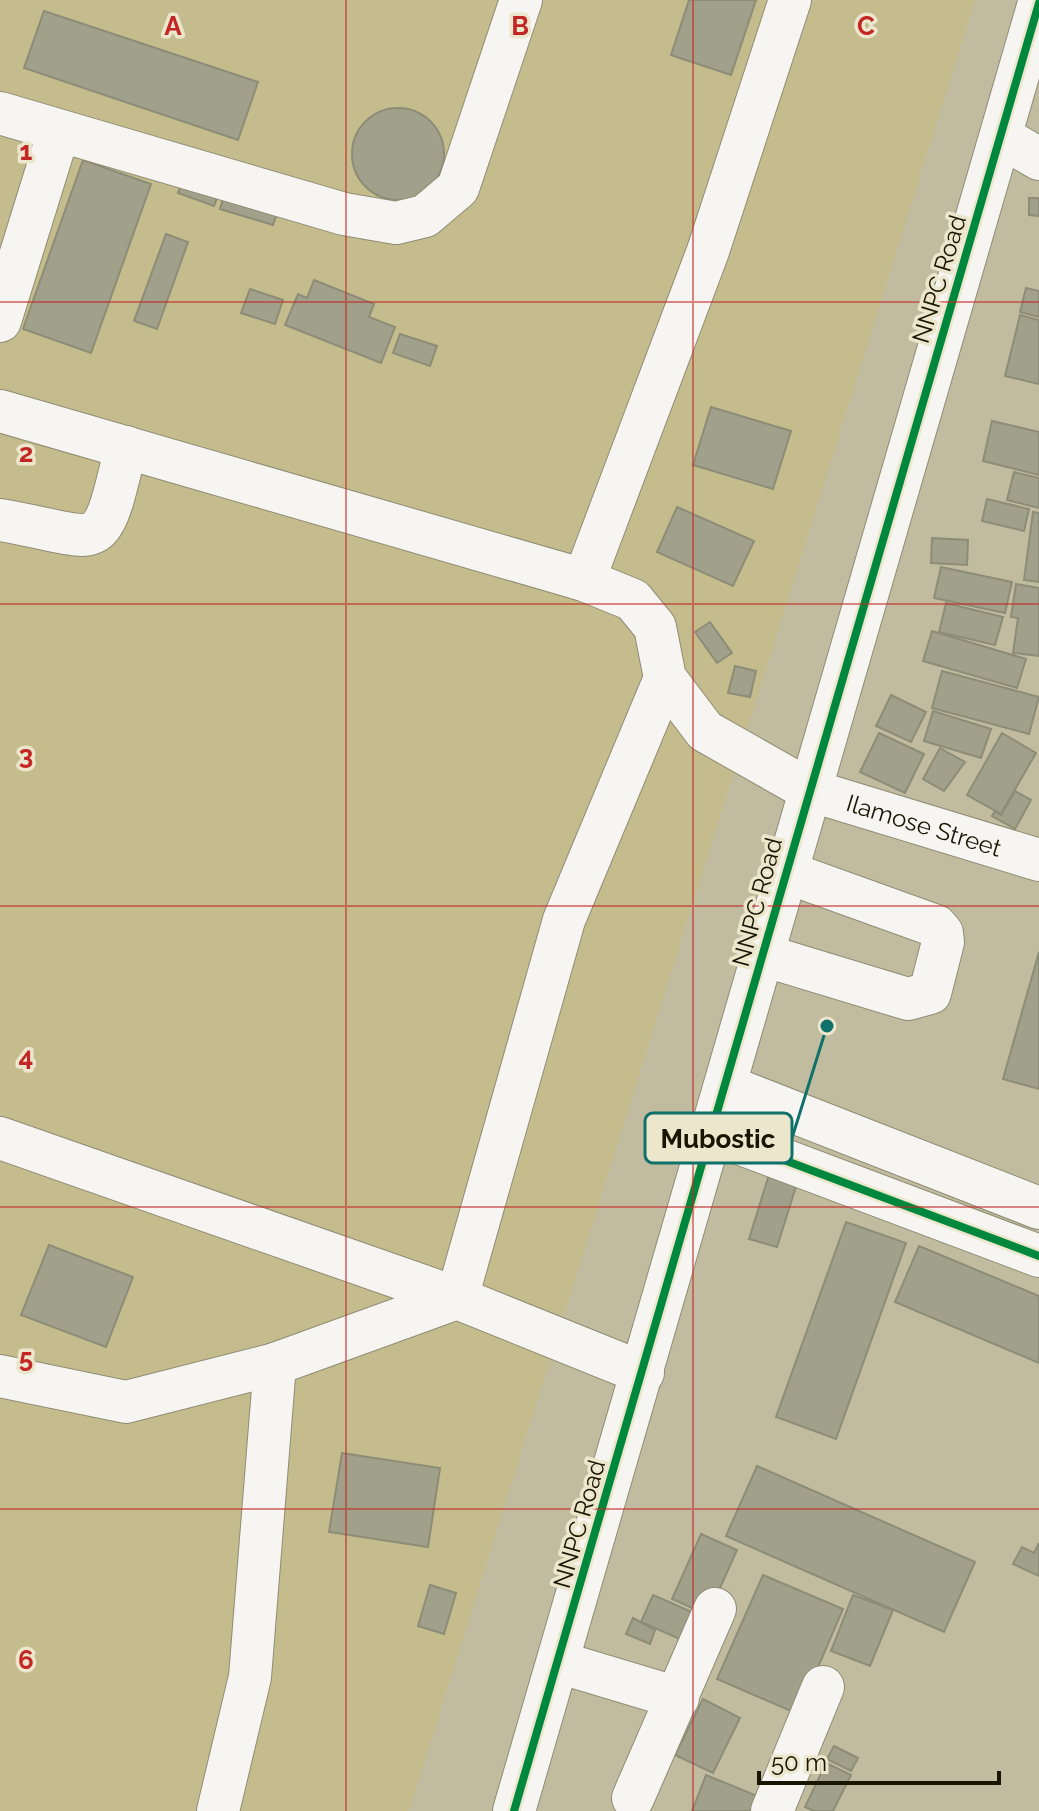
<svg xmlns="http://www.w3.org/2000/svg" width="1039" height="1811" viewBox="0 0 1039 1811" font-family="Raleway,sans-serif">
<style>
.built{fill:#c4bc8d}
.building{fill:#a1a08a;stroke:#8d8d77;stroke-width:2}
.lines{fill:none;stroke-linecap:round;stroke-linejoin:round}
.minor-casing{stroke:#908c75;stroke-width:44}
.minor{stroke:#f6f5f1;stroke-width:42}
.cycleway-casing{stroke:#ebe6cc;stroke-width:13}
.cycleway{stroke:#00873e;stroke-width:8}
.grid{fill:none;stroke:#c32624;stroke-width:2;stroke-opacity:0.55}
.labels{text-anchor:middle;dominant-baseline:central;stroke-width:7;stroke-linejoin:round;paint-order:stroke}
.street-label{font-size:24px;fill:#181502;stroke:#ebe6cc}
.grid-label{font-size:26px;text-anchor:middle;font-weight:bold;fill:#c32624;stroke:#ebe6cc;stroke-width:7;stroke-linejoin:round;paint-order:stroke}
.leader{fill:none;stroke:#0f7169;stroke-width:3}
.callout-dot{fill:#0f7169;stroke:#ebe6cc;stroke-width:3}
.callout{fill:#ebe6cc;stroke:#0f7169;stroke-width:3}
.callout-label{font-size:26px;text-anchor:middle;font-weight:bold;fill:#181502}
</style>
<rect width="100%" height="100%" fill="#c1bc9f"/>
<path class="built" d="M0 0H975L409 1811H0Z"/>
<path class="building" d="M689 0H756L731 75 671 55Z
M44 11 258 82 238 140 24 68Z
M352 154a46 46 0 1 1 92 0a46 46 0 1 1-92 0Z
M83 160 151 184 91 353 23 329Z
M186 172 222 185 214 206 178 193Z
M227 185 281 202 273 225 220 209Z
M1029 198H1039V216L1029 215Z
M166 234 188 242 157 329 134 321Z
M314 280 374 304 369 317 395 327 381 363 285 325 298 294 307 298Z
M1026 288 1039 291V317L1020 312Z
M250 289 283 300 275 324 241 313Z
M1020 315 1039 320V384L1005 376Z
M400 334 437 346 430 366 393 353Z
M711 407 791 431 773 489 693 465Z
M992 421 1039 432V475L983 461Z
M1014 472 1039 478V508L1007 500Z
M987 499 1029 509 1024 531 982 521Z
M677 507 754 541 733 586 657 552Z
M1033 512 1039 513V582L1024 580Z
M932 538 968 540 967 565 931 563Z
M941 567 1012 582 1005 613 934 598Z
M1016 584 1039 588V656L1013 653 1018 618 1011 617Z
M946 603 1003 617 995 645 939 632Z
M710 622 732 653 717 663 695 632Z
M932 631 1026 659 1017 688 923 661Z
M735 666 756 671 750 697 728 693Z
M942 671 1039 697 1029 734 932 708Z
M891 695 926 712 911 742 876 726Z
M933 711 991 729 981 758 924 741Z
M879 733 924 754 905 793 860 772Z
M1002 733 1036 753 1001 814 967 795Z
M940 748 965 762 944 791 923 779Z
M1015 791 1031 800 1015 829 992 816 995 811 1001 815Z
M1039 952V1089L1003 1079Z
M771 1168 799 1177 777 1247 749 1239Z
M846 1222 906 1243 836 1439 776 1417Z
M49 1245 133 1277 106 1347 21 1315Z
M919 1246 1039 1296V1363L895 1302Z
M342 1453 440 1468 428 1547 329 1532Z
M757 1466 975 1562 944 1632 726 1536Z
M701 1534 737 1550 708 1615 672 1599Z
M1039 1543V1576L1013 1564 1022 1547 1034 1553Z
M763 1575 843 1609 798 1714 717 1679Z
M430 1585 456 1593 444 1634 418 1626Z
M653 1595 694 1613 682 1640 641 1622Z
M853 1595 893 1610 870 1666 831 1651Z
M633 1618 655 1630 650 1644 626 1634Z
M703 1699 740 1718 713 1773 675 1755Z
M834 1746 858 1758 851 1771 827 1759Z
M826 1763 851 1775 833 1811H814L805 1807Z
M706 1775 767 1800 763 1811H692Z"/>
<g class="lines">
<g class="minor-casing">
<g id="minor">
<path d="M0 113 344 214 396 223 425 216 458 188 521 0"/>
<path d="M1002 137 1039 159"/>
<path d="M0 321 59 131"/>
<path id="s1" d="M0 411 584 580 633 600 655 627 665 678 705 731 809 790 1039 860"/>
<path d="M0 520C105 538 99 561 126 447"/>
<path d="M584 580 708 251 790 0"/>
<path d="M763 955 908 999 930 993 943 942 942 933 936 926 786 872"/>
<path d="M727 1086 1039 1208"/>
<path d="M712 1133 1039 1256"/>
<path d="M0 1138 457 1298 643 1373"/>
<path d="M0 1376 126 1402 275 1364 457 1298 564 920 665 678"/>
<path d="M558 1662 678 1698"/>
<path d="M633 1798 715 1609"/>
<path d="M218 1811 250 1677 275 1364"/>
<path d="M514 1811 1039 3"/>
<path d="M772 1811 823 1687"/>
</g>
</g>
<use href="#minor" class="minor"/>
<g class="cycleway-casing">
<path id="cycleway" d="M712 1133 1039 1256
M514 1811 1039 3"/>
</g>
<use href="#cycleway" class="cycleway"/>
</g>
<path class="grid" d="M346 0V1811M693 0V1811M0 302H1039M0 604H1039M0 906H1039M0 1207H1039M0 1509H1039"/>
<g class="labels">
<g class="street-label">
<text transform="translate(939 279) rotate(-73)">NNPC Road</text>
<text stroke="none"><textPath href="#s1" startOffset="1054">Ilamose Street</textPath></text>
<text transform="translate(757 902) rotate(-75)">NNPC Road</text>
<text transform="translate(579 1524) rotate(-74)">NNPC Road</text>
</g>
</g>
<g class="grid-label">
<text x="173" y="35">A</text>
<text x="520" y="35">B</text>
<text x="866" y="35">C</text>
<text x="26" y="160">1</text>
<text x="26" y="462">2</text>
<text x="26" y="764">3</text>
<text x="26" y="1066">4</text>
<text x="26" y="1367">5</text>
<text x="26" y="1669">6</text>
</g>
<path class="leader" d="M827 1026L792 1138"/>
<circle class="callout-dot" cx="827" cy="1026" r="8"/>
<rect class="callout" x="645" y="1113" width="147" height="50" rx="8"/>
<g class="callout-label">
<text x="718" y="1148">Mubostic</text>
</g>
<path d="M759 1771v12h240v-12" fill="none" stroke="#181502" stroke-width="4"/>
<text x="771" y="1771" font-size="24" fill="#181502" stroke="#ebe6cc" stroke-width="6" paint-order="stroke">50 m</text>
</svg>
